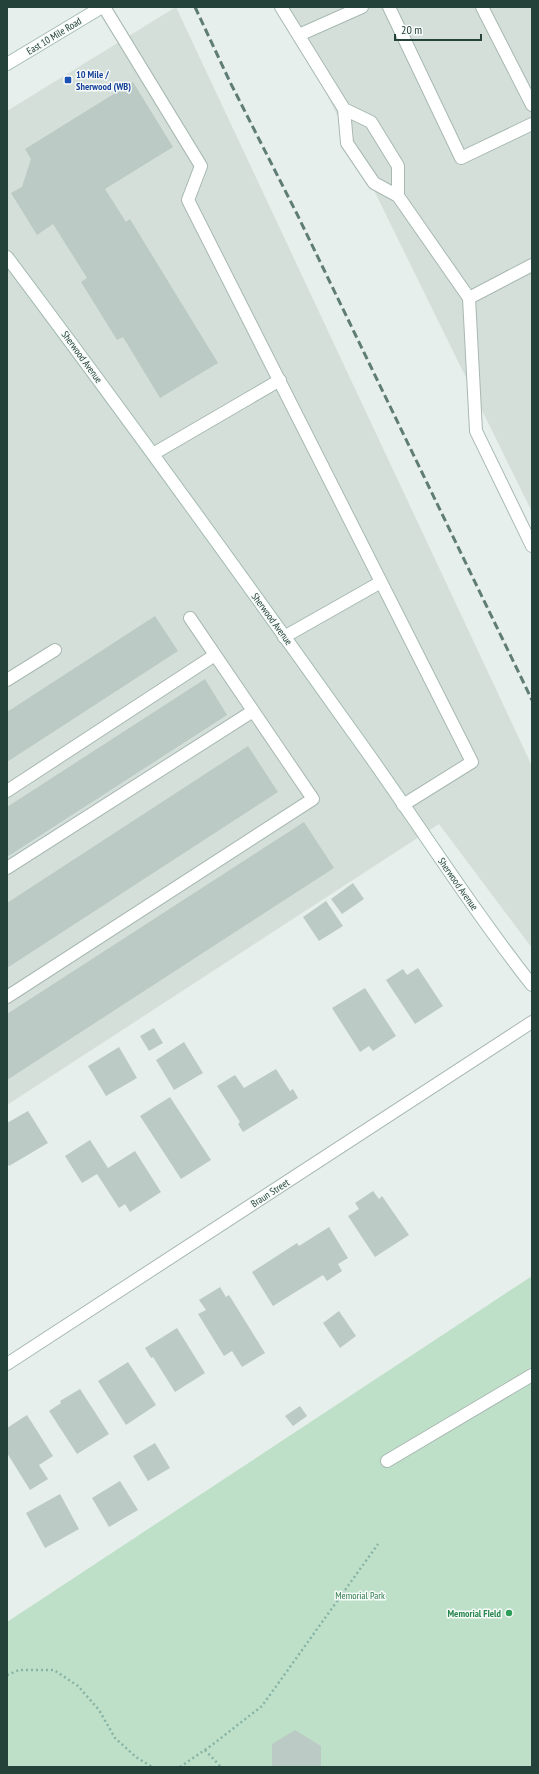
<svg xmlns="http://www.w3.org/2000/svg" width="539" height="1774" viewBox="0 0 539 1774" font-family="'PT Sans Narrow',sans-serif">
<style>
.built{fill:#d4dfda}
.green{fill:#bfe0c8}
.building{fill:#bbcac4}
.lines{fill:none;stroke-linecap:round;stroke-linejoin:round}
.lane-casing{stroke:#a8b8b2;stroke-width:14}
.street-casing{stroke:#a8b8b2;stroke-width:14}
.secondary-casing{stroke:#a4bbb3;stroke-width:14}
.path{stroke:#86b3a5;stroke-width:2.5;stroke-dasharray:2 3;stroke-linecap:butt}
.lane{stroke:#fff;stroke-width:12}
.street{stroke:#fff;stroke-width:12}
.secondary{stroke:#fff;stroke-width:12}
.rail{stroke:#5f7d75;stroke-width:3;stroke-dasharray:8 4;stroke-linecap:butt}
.transit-dot{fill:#1a4fb4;stroke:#f7fbf9;stroke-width:1.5}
.leisure-dot{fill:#2e9e5b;stroke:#f7fbf9;stroke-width:1.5}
.labels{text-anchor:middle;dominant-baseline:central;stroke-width:3;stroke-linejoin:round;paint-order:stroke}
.street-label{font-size:10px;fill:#24423a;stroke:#f7fbf9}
.transit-label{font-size:10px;font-weight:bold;fill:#164399;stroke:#f7fbf9;text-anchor:start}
.park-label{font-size:10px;fill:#2d7a4b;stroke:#f7fbf9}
.leisure-label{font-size:10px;font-weight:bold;fill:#27864d;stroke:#f7fbf9;text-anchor:end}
</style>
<rect width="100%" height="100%" fill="#e6efeb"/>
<path class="built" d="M176 7 532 766V948L439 824 7 1105V111Z
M284 7H532V512Z"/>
<path class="green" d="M532 1276V1767H7V1622Z"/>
<path class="building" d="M133 82 173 147 105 189 126 222 130 219 218 363 160 398 123 337 117 340 81 282 87 278 53 224 37 235 11 193 22 187 31 159 25 149Z
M155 616 178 651 7 762V712Z
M205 679 227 715 7 857V807Z
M248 746 278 792 7 968V903Z
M304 822 334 868 7 1080V1014Z
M353 883 364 899 342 914 331 899Z
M326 901 343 926 319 941 303 917Z
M418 968 443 1006 415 1024 386 980 403 969 407 975Z
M365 988 396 1036 373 1051 369 1046 360 1052 332 1008Z
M154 1028 163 1043 149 1051 140 1036Z
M184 1042 203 1073 174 1090 156 1060Z
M119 1047 137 1078 106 1096 88 1066Z
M276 1069 290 1091 293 1089 298 1098 243 1132 238 1124 240 1122 217 1086 235 1075 244 1088Z
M170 1097 211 1160 181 1179 140 1116Z
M28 1111 48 1143 9 1166 7 1163V1123Z
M90 1140 108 1168 135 1151 161 1192 130 1212 125 1204 119 1208 97 1174 82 1183 65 1156Z
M373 1191 379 1199 382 1196 409 1235 375 1257 348 1216 359 1209 355 1203Z
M329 1227 348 1258 338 1264 342 1271 327 1281 323 1275 273 1306 252 1272 297 1243 299 1246Z
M220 1287 226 1297 229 1295 265 1353 242 1367 232 1351 224 1356 198 1314 206 1310 199 1300Z
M339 1311 356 1336 340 1348 323 1323Z
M177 1328 205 1373 175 1392 153 1357 151 1358 145 1348Z
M128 1362 156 1405 126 1425 98 1381Z
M80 1389 109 1434 77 1454 49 1411 61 1403 60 1401Z
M300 1406 307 1416 293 1426 285 1416Z
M27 1415 53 1456 39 1465 48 1479 30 1490 7 1453V1428Z
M155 1443 170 1468 148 1481 133 1456Z
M120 1481 138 1510 109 1527 92 1498Z
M60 1494 79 1529 45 1548 26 1513Z
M295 1730 321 1746V1767H272V1744Z"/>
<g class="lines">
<g class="lane-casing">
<path id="lane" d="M104 7 201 166 188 200 472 762 403 805
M281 7 344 109 347 143 374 183 398 196 469 298 532 265
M389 7 461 158 532 124
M482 7 532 105
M299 35 362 7
M344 109 371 122 398 166V196
M469 298 476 431 532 546
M153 454 280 380
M284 637 381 582
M7 680 55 650
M7 791 215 655
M7 868 253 711
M7 997 313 799 190 618
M387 1461 532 1375"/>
</g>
<g class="street-casing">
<path id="street" d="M7 1364 532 1022"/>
</g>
<g class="secondary-casing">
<path id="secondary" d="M7 64 102 7
M7 257C124 413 239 572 352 731 413 815 468 904 532 985"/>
</g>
<path class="path" d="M7 1675 19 1670H54L78 1686 99 1710 115 1738 136 1757 152 1767
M205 1750 221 1767
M180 1767 212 1745 262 1706 378 1544"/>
<use href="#lane" class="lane"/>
<use href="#street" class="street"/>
<use href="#secondary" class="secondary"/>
<path class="rail" d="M195 7 230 82 297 214 532 700"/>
</g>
<rect class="transit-dot" x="64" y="76" width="8" height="8" rx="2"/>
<circle class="leisure-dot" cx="509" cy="1613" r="4"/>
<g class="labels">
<g class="street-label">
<text transform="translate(54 36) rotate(-31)">East 10 Mile Road</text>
<text transform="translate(82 357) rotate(54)">Sherwood Avenue</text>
<text transform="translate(272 619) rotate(54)">Sherwood Avenue</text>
<text transform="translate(458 884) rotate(55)">Sherwood Avenue</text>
<text transform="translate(270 1193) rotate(-33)">Braun Street</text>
</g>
<g class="transit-label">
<text x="76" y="74">10 Mile /<tspan x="76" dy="12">Sherwood (WB)</tspan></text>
</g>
<g class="park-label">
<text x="360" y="1595">Memorial Park</text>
</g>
<g class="leisure-label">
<text x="501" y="1613">Memorial FIeld</text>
</g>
</g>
<rect width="539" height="1774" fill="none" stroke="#24423a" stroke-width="16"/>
<path d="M395 34v6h86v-6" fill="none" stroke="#24423a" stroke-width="2"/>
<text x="401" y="34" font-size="12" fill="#24423a" stroke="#f7fbf9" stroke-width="3" paint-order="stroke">20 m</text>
</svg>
